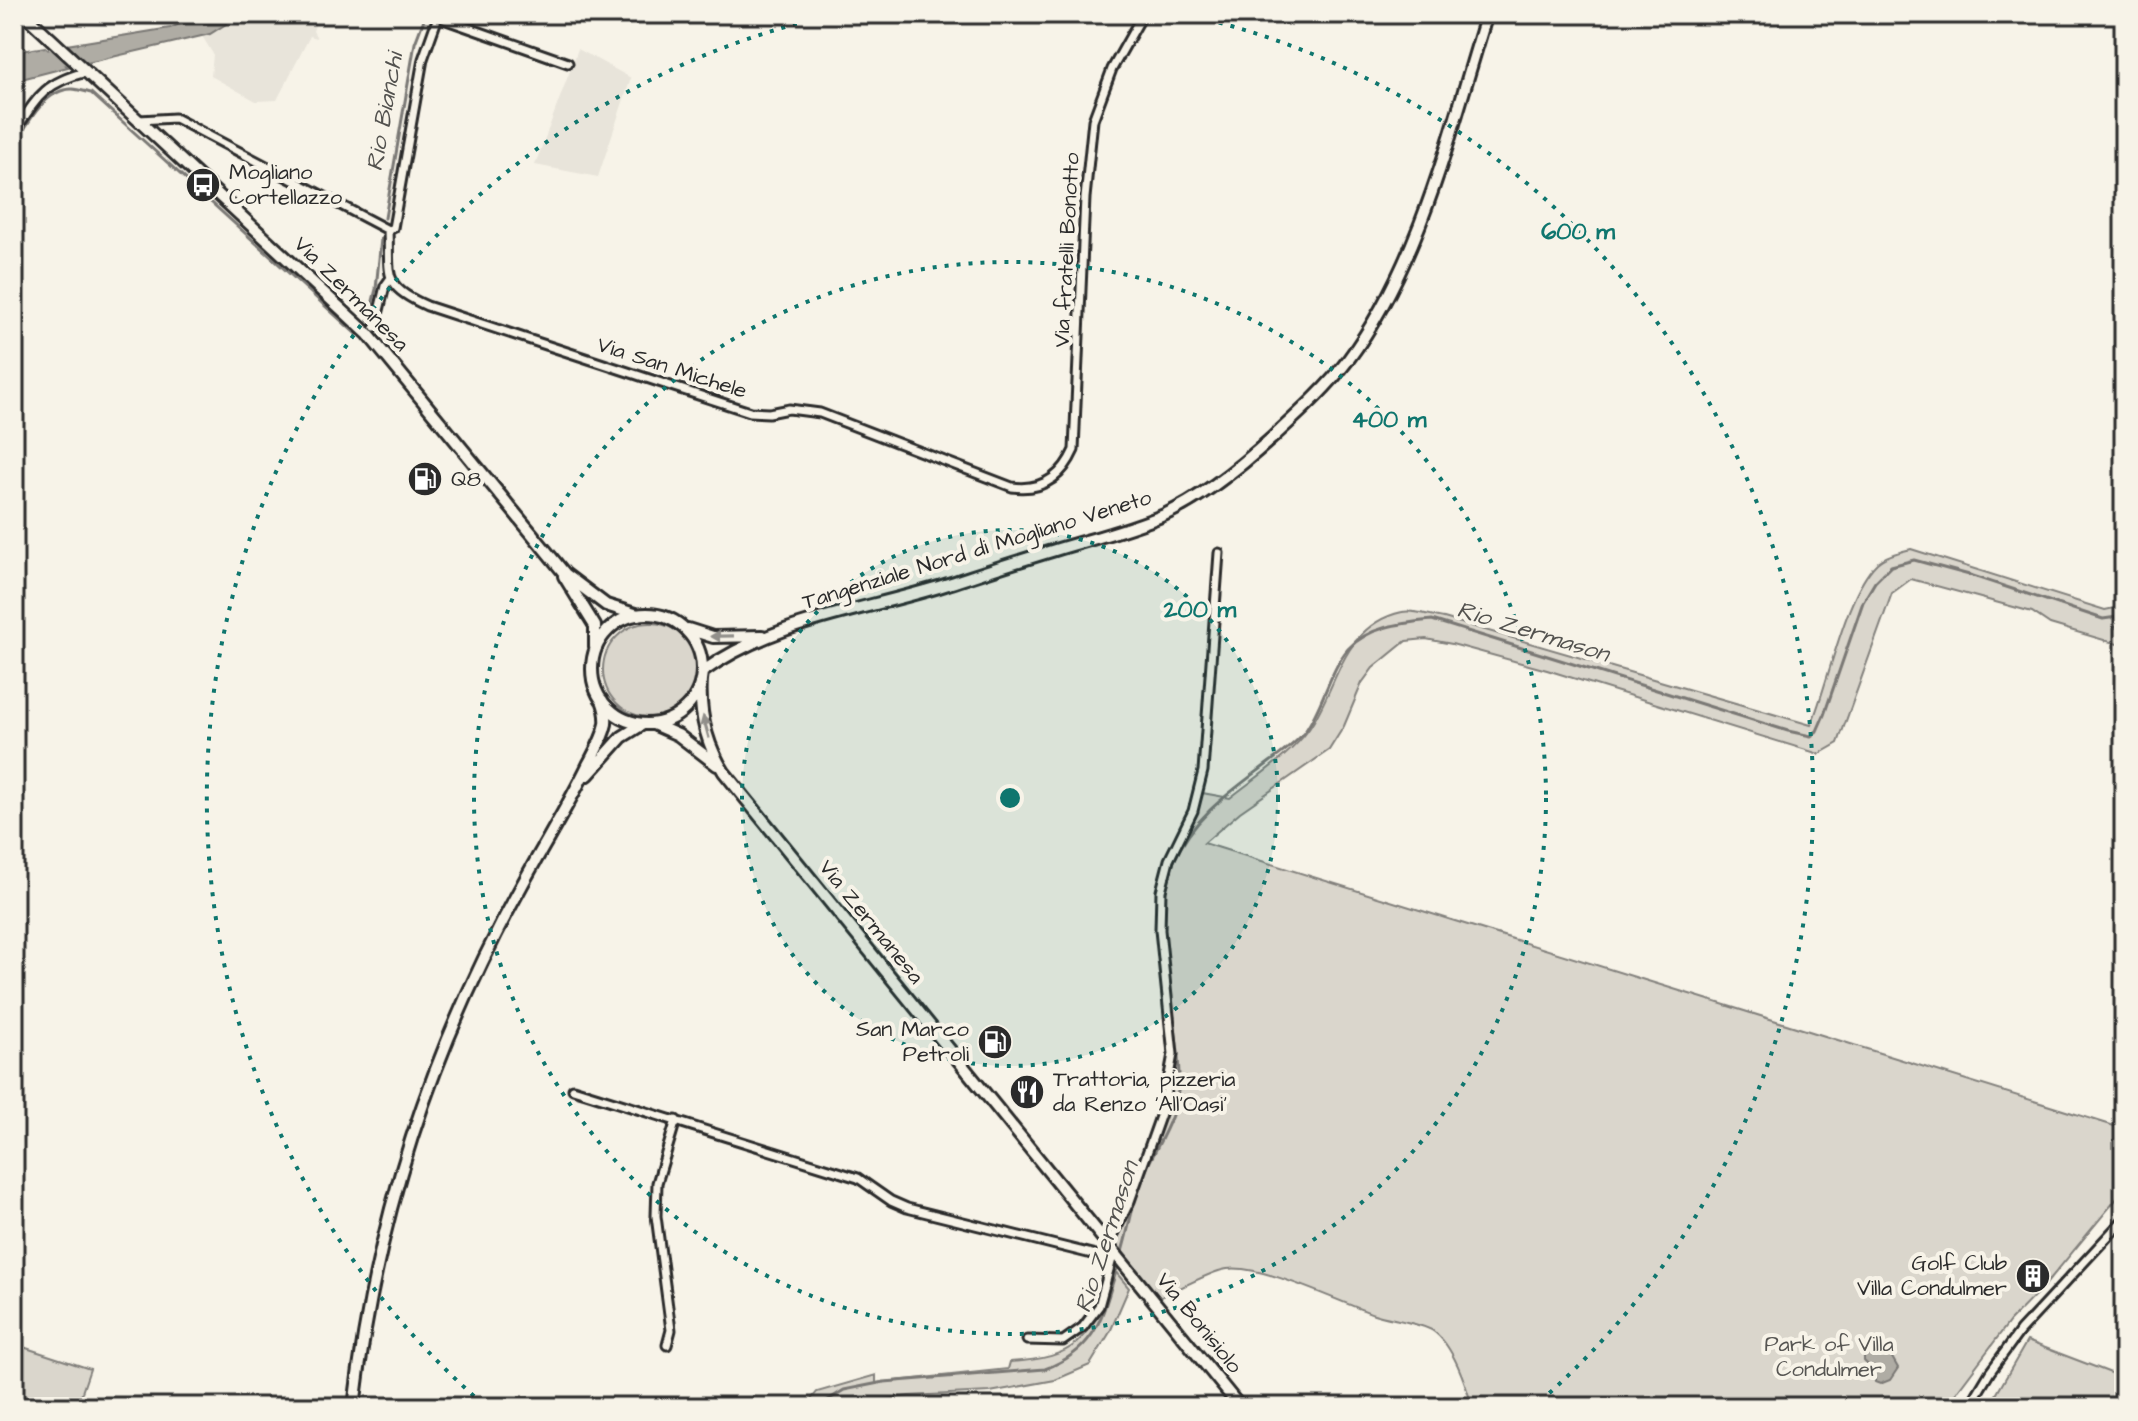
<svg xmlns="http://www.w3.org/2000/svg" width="2138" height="1421" viewBox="0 0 2138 1421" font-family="'Architects Daughter',sans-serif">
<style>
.built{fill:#e8e4da}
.green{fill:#dad6cc;stroke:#82807c;stroke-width:2}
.water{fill:#afaca4;stroke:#7a7874;stroke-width:2}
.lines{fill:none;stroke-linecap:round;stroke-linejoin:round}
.stream{stroke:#7a7874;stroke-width:3}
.river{stroke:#afaca4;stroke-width:16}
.minor-casing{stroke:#2b2b2b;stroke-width:13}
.secondary-casing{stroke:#2b2b2b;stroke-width:16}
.minor{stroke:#f7f3e8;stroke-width:7}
.secondary{stroke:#f7f3e8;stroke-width:10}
.oneway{fill:#918f8a}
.ring{fill:none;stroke:#0f766e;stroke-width:4;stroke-dasharray:4 8}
.labels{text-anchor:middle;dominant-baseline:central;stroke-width:8;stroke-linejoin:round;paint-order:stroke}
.poi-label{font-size:22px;fill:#2b2b2b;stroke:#f7f3e8;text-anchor:start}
.street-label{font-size:22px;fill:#2b2b2b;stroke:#f7f3e8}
.park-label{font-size:22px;fill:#575653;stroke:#f7f3e8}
.water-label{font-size:24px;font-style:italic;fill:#53524f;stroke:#f7f3e8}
.centre{fill:#0f766e;stroke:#f7f3e8;stroke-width:4}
.ring-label{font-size:24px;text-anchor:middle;font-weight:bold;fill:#0f766e;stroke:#f7f3e8;stroke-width:8;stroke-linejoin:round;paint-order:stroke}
</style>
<rect width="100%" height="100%" fill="#f7f3e8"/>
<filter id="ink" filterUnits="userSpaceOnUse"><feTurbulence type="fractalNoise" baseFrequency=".0125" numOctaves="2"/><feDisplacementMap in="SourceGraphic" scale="16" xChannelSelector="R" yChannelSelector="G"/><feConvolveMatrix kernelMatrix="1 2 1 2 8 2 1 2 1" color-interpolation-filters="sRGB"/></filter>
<g filter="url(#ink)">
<path class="built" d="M235 14H319L313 31 317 38 310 36 277 100 256 101 211 76 213 54 202 36 226 24Z
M578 49 631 78 598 177 535 165Z"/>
<path class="green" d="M1911 549 2105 610 2124 606V625L2114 627 2124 631V646L2050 624 2032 612 1911 579 1892 593 1838 743 1819 754 1547 670 1452 644 1426 639 1406 641 1373 668 1362 683 1344 726 1329 750 1240 812 1204 843 2124 1129V1190L2046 1284 2010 1321 1958 1390 1949 1407H1472C1466 1384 1453 1345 1433 1331 1421 1323 1389 1319 1374 1314 1338 1302 1263 1264 1227 1269 1210 1271 1176 1291 1159 1298L1115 1246C1129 1214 1139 1181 1151 1149 1161 1122 1173 1095 1176 1067 1181 1018 1161 969 1163 921 1164 874 1185 835 1202 793L1230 798C1255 778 1292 754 1309 729 1338 687 1342 625 1402 612 1413 609 1432 616 1444 618L1811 725C1829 682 1845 594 1877 563 1886 555 1900 552 1911 549Z
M603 670a47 47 0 1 1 94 0a47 47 0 1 1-94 0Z
M1115 1271 1129 1288 1110 1332 1090 1365 1055 1380 990 1392 909 1396 853 1403 845 1407H805L817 1392 876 1375V1383L1008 1369 1010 1362C1087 1357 1087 1335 1115 1271Z
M2027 1341 2124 1378V1407H1989Z
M17 1345 90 1369 77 1407H14V1358Z"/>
<path class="water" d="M205 14H235L226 24 210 34 87 63 67 45 170 28Z
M45 47 68 67 14 81V52Z
M1879 1348 1889 1352 1898 1368 1890 1380 1880 1384 1875 1382V1377L1869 1373 1868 1365 1864 1361V1355Z"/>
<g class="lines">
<path class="stream" d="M14 146C27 125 44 89 72 89 78 89 86 92 91 93L357 335
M385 218 415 43 426 14
M368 321 376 289 381 239
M1121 1255C1129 1230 1132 1203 1142 1179 1156 1144 1179 1117 1179 1078 1179 1013 1148 921 1174 861 1193 816 1233 790 1270 762 1282 753 1298 742 1306 730 1323 706 1330 670 1348 649 1369 626 1403 623 1432 620L1788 731 1811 736 1817 731 1824 715 1863 602 1875 582 1891 566 1914 560 1973 576 2103 619 2124 616
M817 1407 844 1390 884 1382 1045 1369C1100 1348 1102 1314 1119 1262"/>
<path class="river" d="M14 64 100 51"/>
<g class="minor-casing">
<path id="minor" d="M438 17 568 63
M139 120 175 118 388 230C390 276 381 286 427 306L750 412 769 413 789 409 820 413 1012 487C1042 491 1062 477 1074 450L1085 198 1093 120 1112 69 1143 14
M14 133C37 98 43 83 86 72
M388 230 393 228 423 59 439 14
M375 327 385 286 390 279
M573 1089 858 1178 891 1201 907 1208 1112 1259
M1027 1340 1063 1341 1083 1327 1099 1306 1112 1259 1109 1244 1130 1201 1163 1108 1173 1054 1160 930 1161 891 1169 860 1193 811 1203 771 1219 553
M667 1345 671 1330 656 1216 657 1183 676 1120
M1969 1407 1990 1372 2020 1331 2124 1219"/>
</g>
<g class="secondary-casing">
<path id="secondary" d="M24 14 368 334 565 574 606 605 638 615
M564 576 595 626V647
M592 669a55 55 0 1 1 110 0a55 55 0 1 1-110 0Z
M688 629 713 637 762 636
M702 672C774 620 863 611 945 585 982 573 1018 561 1055 550 1091 539 1129 530 1164 515 1203 497 1240 467 1272 438 1299 413 1326 389 1348 360 1421 262 1451 129 1487 14
M701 679C699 711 706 744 724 772L1240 1407
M653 724 678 735 717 765
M588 775 622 737 643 724
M354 1407C376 1218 430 1052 522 885 544 844 569 805 589 763 596 750 603 738 606 724 607 715 605 708 602 700"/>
</g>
<use href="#minor" class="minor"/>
<use href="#secondary" class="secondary"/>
</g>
<defs><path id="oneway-solid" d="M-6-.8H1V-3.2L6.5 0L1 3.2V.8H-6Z" transform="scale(2)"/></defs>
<g class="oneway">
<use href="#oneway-solid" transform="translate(722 636) rotate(179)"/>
<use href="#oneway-solid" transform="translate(706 727) rotate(-105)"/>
</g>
</g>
<circle cx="1010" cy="798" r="268" fill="#0f766e" fill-opacity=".12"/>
<g class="ring">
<circle cx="1010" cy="798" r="268"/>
<circle cx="1010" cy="798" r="536"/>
<path d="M483 1404A803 803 0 0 1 836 14M1184 14A803 803 0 0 1 1537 1404"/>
</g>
<defs>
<g id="bus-disc" transform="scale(1.8)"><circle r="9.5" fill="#2b2b2b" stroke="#f7f3e8"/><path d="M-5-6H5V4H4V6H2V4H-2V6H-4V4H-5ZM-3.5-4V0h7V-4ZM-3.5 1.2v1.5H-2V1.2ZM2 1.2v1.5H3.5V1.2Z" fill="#fff"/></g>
<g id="fuel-disc" transform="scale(1.8)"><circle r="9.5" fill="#2b2b2b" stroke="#f7f3e8"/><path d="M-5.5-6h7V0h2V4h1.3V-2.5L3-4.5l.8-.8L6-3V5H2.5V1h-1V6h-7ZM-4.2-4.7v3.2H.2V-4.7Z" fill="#fff"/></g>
<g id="restaurant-disc" transform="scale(1.8)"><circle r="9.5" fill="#2b2b2b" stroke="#f7f3e8"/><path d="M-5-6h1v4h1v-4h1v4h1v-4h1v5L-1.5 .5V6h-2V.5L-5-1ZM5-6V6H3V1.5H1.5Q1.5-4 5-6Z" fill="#fff"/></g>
<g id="building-disc" transform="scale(1.8)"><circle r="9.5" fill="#2b2b2b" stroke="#f7f3e8"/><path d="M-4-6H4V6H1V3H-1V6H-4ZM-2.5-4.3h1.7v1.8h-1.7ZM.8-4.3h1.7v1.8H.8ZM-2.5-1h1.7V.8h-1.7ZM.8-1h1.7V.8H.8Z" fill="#fff"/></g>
</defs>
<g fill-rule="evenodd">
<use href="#bus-disc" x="203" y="185"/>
<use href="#fuel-disc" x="425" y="479"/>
<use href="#fuel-disc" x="995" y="1042"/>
<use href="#restaurant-disc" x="1027" y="1092"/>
<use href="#building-disc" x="2033" y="1276"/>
</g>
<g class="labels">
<g class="poi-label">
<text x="229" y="172">Mogliano<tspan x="229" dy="25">Cortellazzo</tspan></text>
<text x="451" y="479">Q8</text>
<text x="969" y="1029" text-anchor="end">San Marco<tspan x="969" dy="25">Petroli</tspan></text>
<text x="1053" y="1079">Trattoria, pizzeria<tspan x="1053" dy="25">da Renzo 'All'Oasi'</tspan></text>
<text x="2007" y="1263" text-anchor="end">Golf Club<tspan x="2007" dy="25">Villa Condulmer</tspan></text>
</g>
<g class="street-label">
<text transform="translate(1067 250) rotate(-87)">Via fratelli Bonotto</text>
<text transform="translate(351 294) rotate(45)">Via Zermanesa</text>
<text transform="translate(672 368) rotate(18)">Via San Michele</text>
<text transform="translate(977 550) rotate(-17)">Tangenziale Nord di Mogliano Veneto</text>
<text transform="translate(871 922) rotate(51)">Via Zermanesa</text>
<text transform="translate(1199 1323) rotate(51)">Via Bonisiolo</text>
</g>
<g class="park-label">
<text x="1829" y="1344">Park of Villa<tspan x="1829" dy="25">Condulmer</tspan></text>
</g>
<g class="water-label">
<text transform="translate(385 112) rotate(-80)">Rio Bianchi</text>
<text transform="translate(1533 632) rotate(17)">Rio Zermason</text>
<text transform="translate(1107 1237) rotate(-72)">Rio Zermason</text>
</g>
</g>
<circle cx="1010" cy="798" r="12" class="centre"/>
<g class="ring-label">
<text x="1578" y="239">600 m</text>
<text x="1389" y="427">400 m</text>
<text x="1200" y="617">200 m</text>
</g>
<rect width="2138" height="1421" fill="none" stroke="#f7f3e8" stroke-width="48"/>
<rect x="24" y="24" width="2090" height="1373" fill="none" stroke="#2b2b2b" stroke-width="3" filter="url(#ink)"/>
</svg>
